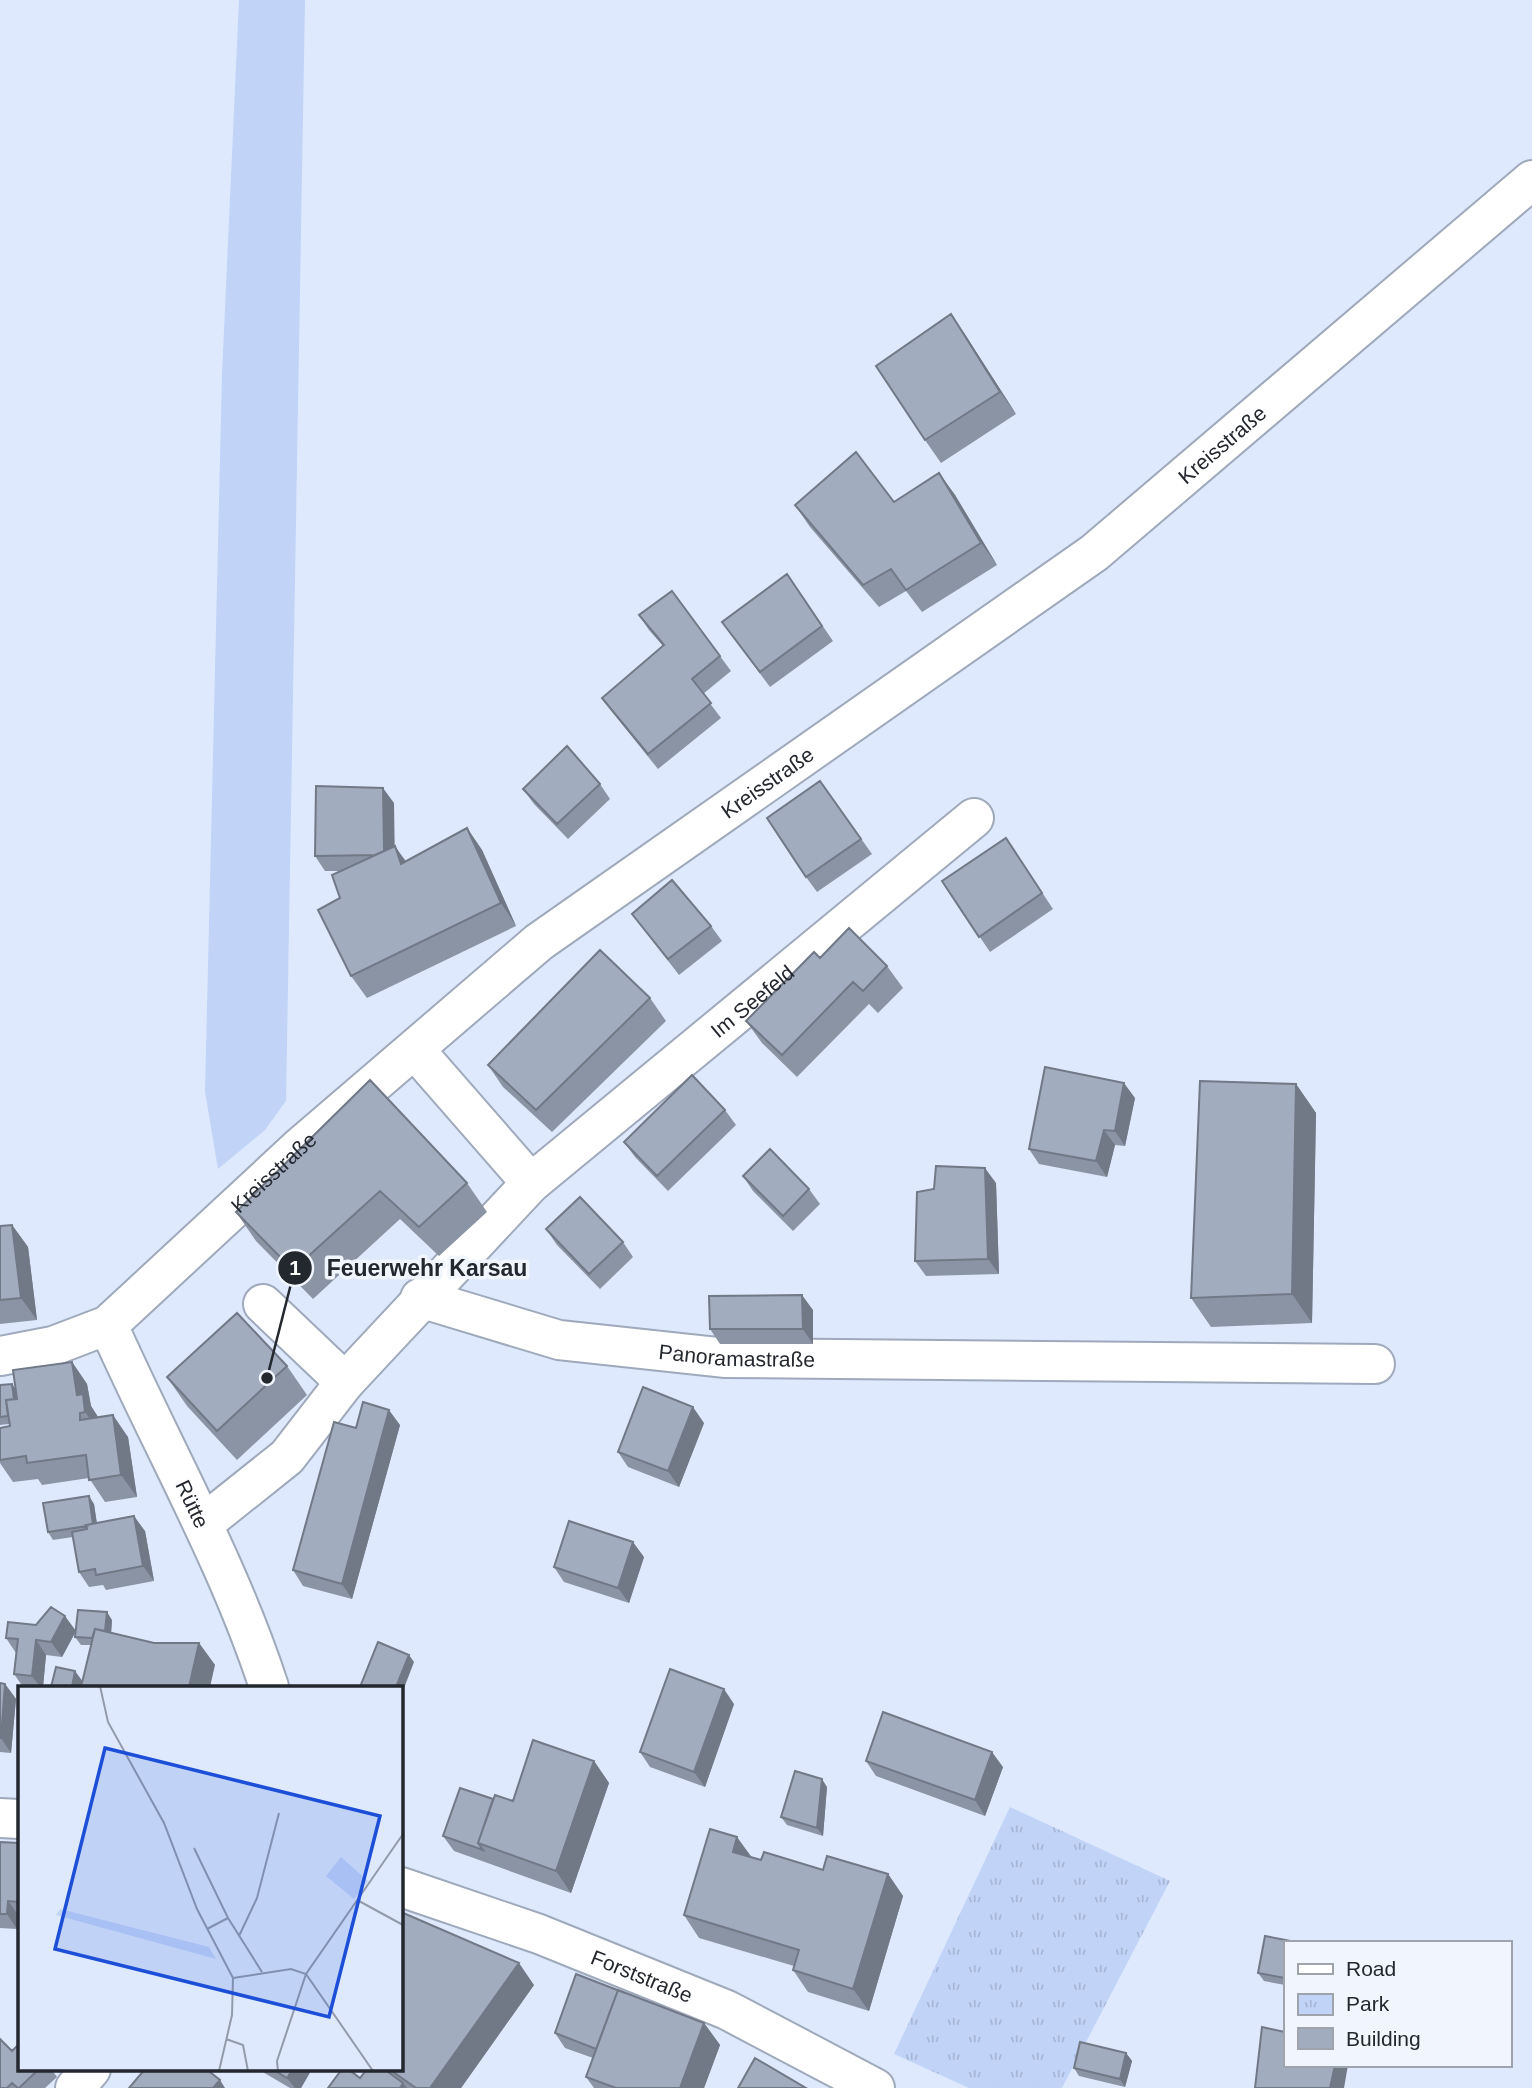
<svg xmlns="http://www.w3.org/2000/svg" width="1532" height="2088" viewBox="0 0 1532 2088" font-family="Helvetica,sans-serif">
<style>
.green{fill:#c1d4f8}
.park{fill:url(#park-tufts)}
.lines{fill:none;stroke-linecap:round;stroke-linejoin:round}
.minor-casing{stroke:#9fa9bc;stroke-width:42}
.minor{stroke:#fff;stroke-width:38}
.wall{fill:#8b94a4}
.shaded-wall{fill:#717886}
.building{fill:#a2acbf;stroke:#717886;stroke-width:2}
.labels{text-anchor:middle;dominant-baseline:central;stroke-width:7;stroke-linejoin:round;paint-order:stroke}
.street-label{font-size:21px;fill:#23272e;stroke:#f1f6fe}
.inset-road{fill:none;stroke:#939baa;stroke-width:2}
.view{fill:#1d4ed8;fill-opacity:0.15;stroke:#1d4ed8;stroke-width:3.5}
.inset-edge{fill:none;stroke:#23272e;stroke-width:3.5}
.leader{fill:none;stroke:#23272e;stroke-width:2.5}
.callout-dot{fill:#23272e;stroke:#f1f6fe;stroke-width:2.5}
.mark-label{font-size:21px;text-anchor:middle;font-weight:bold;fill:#fff}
.callout-label{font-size:23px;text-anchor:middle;font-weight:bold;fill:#23272e;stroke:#f1f6fe;stroke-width:7;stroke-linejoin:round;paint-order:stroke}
</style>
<defs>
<pattern id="park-tufts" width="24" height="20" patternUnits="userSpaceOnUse" patternTransform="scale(1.75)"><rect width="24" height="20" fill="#c1d4f8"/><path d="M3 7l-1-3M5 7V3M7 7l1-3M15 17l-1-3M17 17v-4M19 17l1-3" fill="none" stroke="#a6b6d5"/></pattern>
</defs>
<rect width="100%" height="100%" fill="#dee9fd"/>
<path class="green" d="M239 0H305L286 1101 265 1130 218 1169 205 1092 222 374Z"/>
<path class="park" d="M1010 1807 1170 1881 1062 2088H969L894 2054Z"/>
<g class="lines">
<g class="minor-casing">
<g id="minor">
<path d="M415 1050 531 1183"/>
<path id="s1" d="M420 1298 559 1340 726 1358 1375 1364"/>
<path d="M263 1304 345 1382"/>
<path id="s2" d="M108 1325C161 1445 228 1561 269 1687"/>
<path id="s3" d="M0 1356 53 1346 108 1325 300 1147 539 942 1094 553 1532 180"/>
<path id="s4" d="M203 1524 287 1457 345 1382 531 1183 974 818"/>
<path d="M0 1818 19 1819"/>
<path id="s5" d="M401 1887 539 1934 727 2010 875 2088"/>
<path d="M75 2088 91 2069"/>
</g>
</g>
<use href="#minor" class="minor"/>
</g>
<path class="wall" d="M951 314 966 336 1016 414 941 463 925 440Z
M939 473 955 495 997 565 922 612 906 591 879 607 810 527 795 505 894 502Z
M787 574 833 641 770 687 722 622Z
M672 591 731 671 703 694 721 718 658 769 613 713 602 698 663 646 649 630 639 615Z
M820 781 872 854 817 892 806 877Z
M600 784 610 799 568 839 534 804 523 789Z
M394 803V846L406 861 467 828 482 850 516 926 367 998 351 976 340 898V871H325L315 856Z
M1006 838 1053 909 990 952 942 881Z
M632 914 711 926 722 941 679 975Z
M820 958 887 966 903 988 878 1013 869 1004 797 1077 762 1043 746 1021Z
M650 998 666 1021 552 1132 503 1087 488 1065Z
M370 1080 467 1183 487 1212 439 1256 400 1219 313 1299 256 1241 236 1212Z
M1296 1084 1316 1113 1312 1323 1211 1327 1191 1298Z
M1135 1098 1125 1146 1115 1145 1107 1177 1039 1164 1029 1149Z
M725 1110 736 1125 668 1191 635 1157 624 1142Z
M743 1176 809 1189 820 1204 793 1231 753 1191Z
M996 1183 999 1274 926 1276 915 1261Z
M12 1225 28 1247 37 1320 0 1324V1226Z
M546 1229 623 1242 633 1257 600 1289 557 1245Z
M813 1310V1344H720L710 1329Z
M72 1362 87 1384 91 1406 98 1417 128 1437 137 1497 105 1502 89 1478 42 1485 38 1479 13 1482 0 1463V1428L10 1426 9 1424 0 1425V1385L15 1389Z
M287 1366 307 1395 237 1460 187 1406 167 1377Z
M704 1423 679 1487 628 1467 618 1452Z
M400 1425 352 1599 303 1586 293 1570 356 1428Z
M94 1504 97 1523 145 1531 154 1581 106 1590 103 1585 89 1587 79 1572 73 1537 53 1540 48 1532Z
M644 1557 629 1603 564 1582 554 1567Z
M112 1620 111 1633 154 1643H199L215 1665 82 1681 91 1645H81L75 1637 76 1631 62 1657 46 1655 43 1687H23L14 1674 16 1653 6 1638 76 1631Z
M0 1683 5 1684 16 1699 11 1753 0 1752Z
M734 1704 705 1787 650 1767 640 1752Z
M594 1761 609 1783 571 1893 454 1851 443 1836 493 1799 513 1801Z
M866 1761 1003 1767 985 1816 876 1776Z
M827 1787 823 1836 787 1825 781 1817Z
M0 1842 19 1843V1916L17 1929 0 1928Z
M752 1857 761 1860 823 1870 888 1874 903 1896 869 2011 808 1992 793 1970 794 1966 699 1938 684 1915Z
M401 1912 534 1985 461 2088H328L360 2078 367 2069H401Z
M1265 1936 1291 1941 1293 1943H1285V1985L1264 1981 1258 1973Z
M704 2023 720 2045 704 2088H594L586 2077 593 2058 565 2048 555 2033Z
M1126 2053 1132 2061 1125 2087 1079 2076 1074 2068Z
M19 2069H51L57 2077 45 2088H0Z
M260 2069H312L301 2088H290L261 2071Z"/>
<path class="shaded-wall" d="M951 314 966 336 1016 414 1000 392Z
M939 473 955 495 997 565 981 543Z
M383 788 394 803 395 869 384 854Z
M467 828 482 850 516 926 501 903Z
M395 846 410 868 401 864Z
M1124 1083 1135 1098 1125 1146 1115 1131Z
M1296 1084 1316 1113 1312 1323 1292 1294Z
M1104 1130 1115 1145 1107 1177 1096 1161Z
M985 1168 996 1183 999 1274 988 1259Z
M12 1225 28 1247 37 1320 21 1298Z
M802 1295 813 1310V1344L803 1329Z
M72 1362 87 1384 91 1406 98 1417 101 1434 85 1412 77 1395Z
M12 1384 17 1391 16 1414Z
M693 1407 704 1423 679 1487 668 1471Z
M389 1410 400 1425 352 1599 342 1584Z
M113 1415 128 1437 137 1497 121 1475Z
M89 1496 94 1504 98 1533 93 1525Z
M134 1516 145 1531 154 1581 143 1566Z
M633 1542 644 1557 629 1603 618 1588Z
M107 1612 112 1620 110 1647 105 1639Z
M65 1616 76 1631 62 1657 51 1642Z
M36 1640 46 1655 43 1687H40L32 1676Z
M199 1643 215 1665 210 1687H189Z
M409 1655 414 1662 401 1696V1687H396Z
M75 1671 86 1686V1687H72Z
M5 1684 16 1699 11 1753 1 1738Z
M724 1689 734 1704 705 1787 694 1772Z
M992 1752 1003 1767 985 1816 975 1800Z
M594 1761 609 1783 571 1893 556 1871Z
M822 1779 827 1787 823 1836 817 1828Z
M737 1837 753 1859 733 1852Z
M888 1874 903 1896 869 2011 853 1989Z
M8 1901 19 1916 17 1929 7 1914Z
M519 1963 534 1985 461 2088H430Z
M704 2023 720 2045 704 2088H680Z
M1126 2053 1132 2061 1125 2087 1120 2079Z
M1335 2065H1348L1344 2088H1330Z
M293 2069H312L301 2088H295L287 2078Z
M220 2080 225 2088H213Z
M403 2083 407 2088H400Z"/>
<path class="building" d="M951 314 1000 392 925 440 876 366Z
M856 452 894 502 939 473 981 543 906 590 891 569 863 585 795 505Z
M787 574 822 626 760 672 722 622Z
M672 591 720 656 692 679 711 703 648 754 602 698 664 645 639 615Z
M567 746 600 784 557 824 523 789Z
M820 781 861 839 806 877 767 818Z
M316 786 383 788 384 851 375 855 315 856Z
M467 828 501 903 351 976 318 910 340 898 332 875 395 846 401 864Z
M1006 838 1042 893 979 937 942 881Z
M672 880 711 926 668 959 632 914Z
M849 928 887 966 863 991 853 982 782 1055 746 1021 814 952 820 958Z
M600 950 650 998 536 1110 488 1065Z
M1045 1067 1124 1083 1115 1131 1104 1130 1096 1161 1029 1149Z
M692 1075 725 1110 657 1176 624 1142Z
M370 1080 467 1183 419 1227 380 1191 293 1270 236 1212Z
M1200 1081 1296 1084 1292 1294 1191 1298Z
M770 1149 809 1189 783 1216 743 1176Z
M936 1166 985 1168 988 1259 915 1261 917 1192 934 1189Z
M580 1197 623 1242 589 1274 546 1229Z
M12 1225 21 1298 0 1300V1226Z
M802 1295 803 1329H710L709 1296Z
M237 1313 287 1366 217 1431 167 1377Z
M72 1362 77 1395 83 1394 85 1412 80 1413V1420L113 1415 121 1475 89 1480 86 1455 27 1463 26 1456 0 1460V1428L10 1426 6 1400 17 1399 13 1370Z
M12 1384 14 1399 6 1400 8 1416 0 1417V1385Z
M643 1387 693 1407 668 1471 618 1452Z
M363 1402 389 1410 342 1584 293 1570 334 1422 356 1428Z
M89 1496 93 1524 86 1525 87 1526 48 1532 43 1503Z
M134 1516 143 1566 96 1575 95 1569 79 1572 72 1532 87 1529 86 1525Z
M569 1521 633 1542 618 1588 554 1567Z
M51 1607 65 1616 51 1642 36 1640 32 1676 14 1674 18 1639 6 1638 8 1622 36 1625Z
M78 1610 107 1612 105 1631 95 1629 92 1638 75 1637Z
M95 1629 154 1643H199L189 1687H81Z
M378 1642 409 1655 396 1687H360Z
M56 1667 75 1671 72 1687H51Z
M670 1669 724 1689 694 1772 640 1752Z
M0 1683 5 1684 1 1738H0Z
M883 1712 992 1752 975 1800 866 1761Z
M533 1740 594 1761 556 1871 478 1843 495 1795 513 1801Z
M795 1771 822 1779 817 1828 781 1817Z
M460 1788 493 1799 478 1843 483 1850 443 1836Z
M710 1829 737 1837 733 1852 761 1860 764 1852 823 1870 827 1856 888 1874 853 1989 793 1970 799 1950 684 1915Z
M0 1842 19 1843V1902L8 1901 7 1914H0Z
M401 1912 519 1963 430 2088H416L389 2069H401V1996L403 1993H401Z
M1265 1936 1291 1941V1943H1285V1978L1258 1973Z
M576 1974 625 1993 618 1990 596 2049 555 2033Z
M618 1990 704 2023 680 2088H616L586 2077Z
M1262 2027 1285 2032V2065H1335L1330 2088H1255Z
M0 2039 12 2051 19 2044V2069H39L19 2088H18L12 2083 7 2088H0Z
M1080 2042 1126 2053 1120 2079 1074 2068Z
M755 2058 806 2088H738Z
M145 2069H206L220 2080 213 2088H129Z
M272 2069H293L287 2078Z
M342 2069H348L360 2078 367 2069H384L403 2083 400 2088H328Z"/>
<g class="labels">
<g class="street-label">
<text stroke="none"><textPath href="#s3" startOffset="1535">Kreisstraße</textPath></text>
<text stroke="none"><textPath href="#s3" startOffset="968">Kreisstraße</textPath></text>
<text stroke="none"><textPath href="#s4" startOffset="761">Im Seefeld</textPath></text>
<text stroke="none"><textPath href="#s3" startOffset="338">Kreisstraße</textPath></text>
<text stroke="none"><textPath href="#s1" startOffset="324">Panoramastraße</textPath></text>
<text stroke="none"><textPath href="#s2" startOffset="198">Rütte</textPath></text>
<text stroke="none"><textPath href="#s5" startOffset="257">Forststraße</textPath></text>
</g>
</g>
<g transform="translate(18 1686)">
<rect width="385" height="385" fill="#dee9fd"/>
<path d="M42 223 191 261 198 273 38 229Z" fill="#c1d4f8"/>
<path d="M323 171 350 195 336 213 308 190Z" fill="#c1d4f8"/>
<path class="inset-road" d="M82 0 90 36 146 137 179 223 215 292 214 329 201 385M176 162 210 232 244 286M341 215 385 239M189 243 210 232M221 250 239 212 261 127M215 292 273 283 288 288 355 385M208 353 225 359 230 385M260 385 259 375 288 288 385 148"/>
<path class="view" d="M87 62 362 130 311 331 37 263Z"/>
<rect width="385" height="385" class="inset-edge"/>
</g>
<path class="leader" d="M267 1378L295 1268"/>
<g class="callout-dot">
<circle cx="267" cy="1378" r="7"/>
<circle cx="295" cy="1268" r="18"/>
</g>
<g class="mark-label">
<text x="295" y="1275">1</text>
</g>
<g class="callout-label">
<text x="427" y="1276">Feuerwehr Karsau</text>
</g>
<rect x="1284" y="1941" width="228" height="126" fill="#f1f6fe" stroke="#9fa3ab" stroke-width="2"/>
<rect x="1298" y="1964" width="35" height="10" fill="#ffffff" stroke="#9fa3ab" stroke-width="2"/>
<text x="1346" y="1976" font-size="21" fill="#23272e">Road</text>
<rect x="1298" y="1994" width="35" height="21" fill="url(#park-tufts)" stroke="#9fa3ab" stroke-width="2"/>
<text x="1346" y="2011" font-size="21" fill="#23272e">Park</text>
<rect x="1298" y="2028" width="35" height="21" fill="#a2acbf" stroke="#9fa3ab" stroke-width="2"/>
<text x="1346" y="2046" font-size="21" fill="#23272e">Building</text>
</svg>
